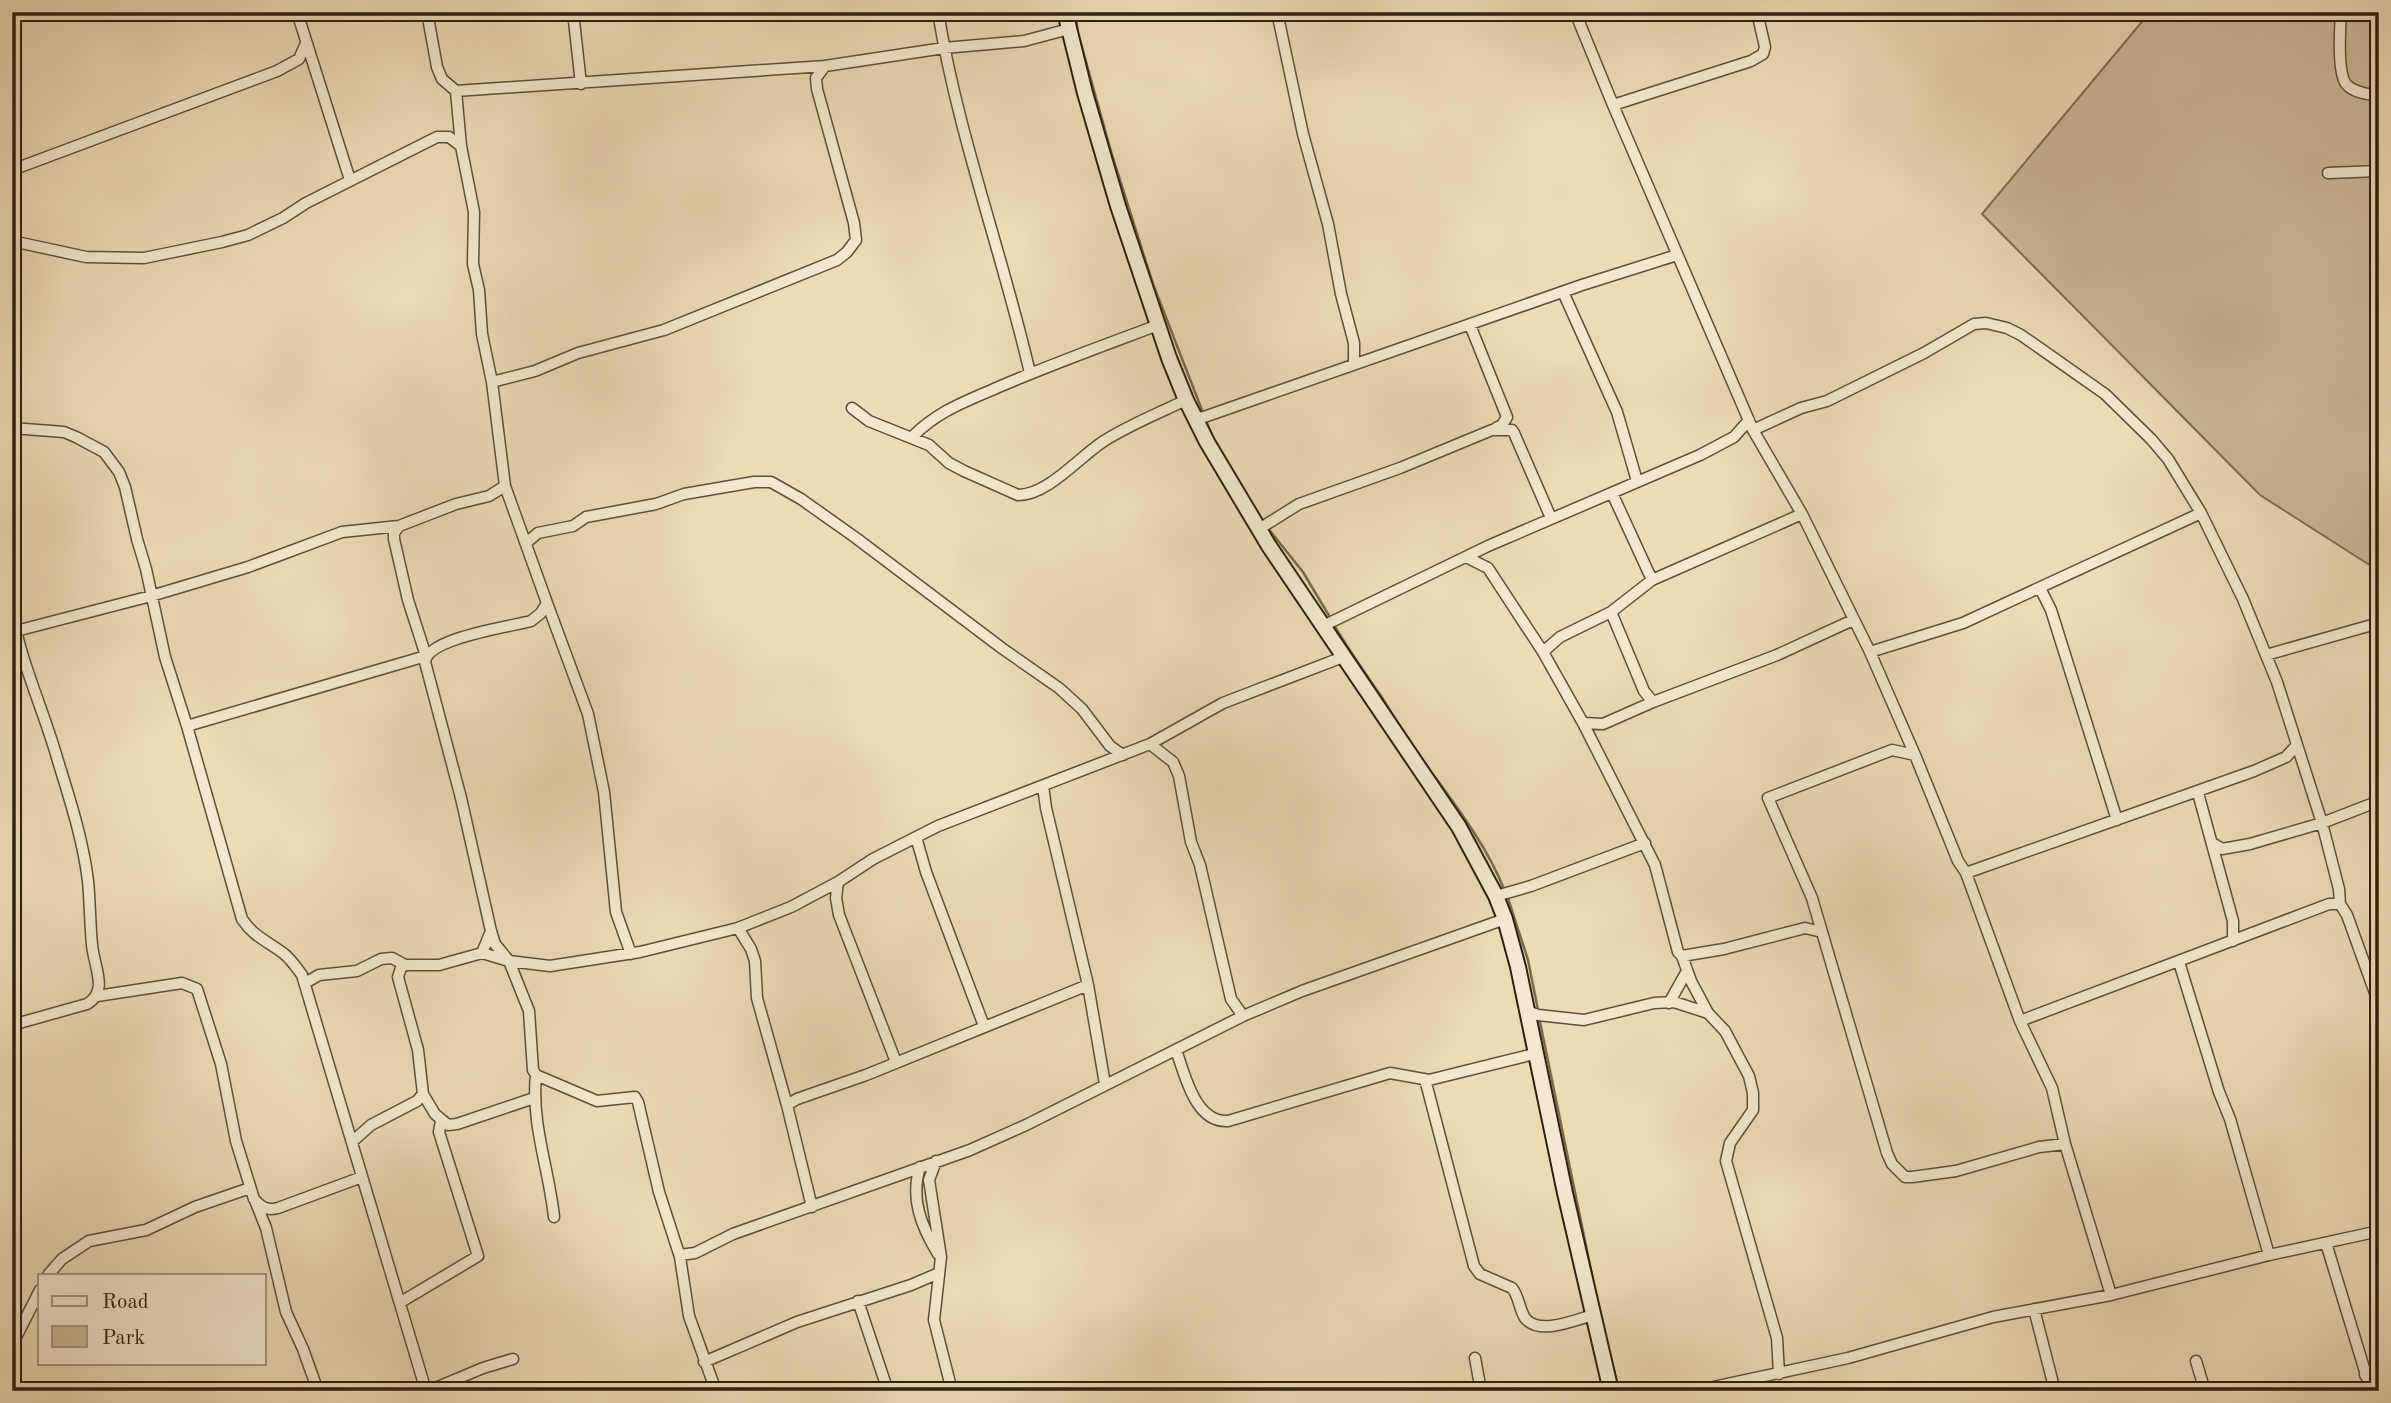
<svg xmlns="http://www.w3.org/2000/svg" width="2391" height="1403" viewBox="0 0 2391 1403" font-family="'Old Standard TT',serif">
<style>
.green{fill:#cb9;stroke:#7d6e55;stroke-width:2}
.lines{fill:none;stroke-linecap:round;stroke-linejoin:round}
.stream{stroke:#796a52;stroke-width:2.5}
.street-casing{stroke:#5e4f3a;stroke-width:13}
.secondary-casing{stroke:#2e2011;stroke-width:18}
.street{stroke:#f3e8cf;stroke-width:10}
.secondary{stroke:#f3e8cf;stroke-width:14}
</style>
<rect width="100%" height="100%" fill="#ecdbb5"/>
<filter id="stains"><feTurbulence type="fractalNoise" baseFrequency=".00286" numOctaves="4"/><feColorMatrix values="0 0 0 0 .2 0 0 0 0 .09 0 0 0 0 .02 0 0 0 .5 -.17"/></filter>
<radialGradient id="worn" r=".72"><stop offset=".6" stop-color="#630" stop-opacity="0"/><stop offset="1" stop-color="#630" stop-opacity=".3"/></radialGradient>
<path class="green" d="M2150 12H2379V571L2260 495 1982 214Z"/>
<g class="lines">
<path class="stream" d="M1075 12 1078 33 1112 155 1153 284 1214 441
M1267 527 1303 572 1331 619
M1334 625C1348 649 1365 673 1381 696 1399 725 1417 754 1438 781 1462 814 1489 851 1504 889
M1507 895 1528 960 1538 1010
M1539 1017 1599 1309
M1606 1339 1619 1391"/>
<g class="street-casing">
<path id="street" d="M297 12 350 180
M427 12 437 67 442 79 456 91 825 66
M573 12 581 84
M938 12C958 135 1002 252 1030 373
M1277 12 1303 134 1328 224 1341 294 1354 343V364
M1575 12 1613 105 1753 430 1802 514 1870 652 1915 755 1958 861 1966 873 2020 1021 2052 1088 2065 1144 2111 1295
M2341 12C2340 28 2337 75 2347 85 2354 93 2369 94 2379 96
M456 91 461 146
M1613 105 1751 61 1763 54 1765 47 1757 12
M12 170 277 71 299 59 306 43
M2328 173 2379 171
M12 241 86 257 144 258 222 242 248 235 283 218 306 203 437 137H449L461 146 474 212 473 264 479 290 482 334 492 382 505 486 547 603 541 613 531 621C509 627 427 638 425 662L461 798 491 931 495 944 509 961 529 1011 533 1070 536 1075 597 1101 635 1097 638 1102 659 1192 680 1257 689 1316 716 1391
M1563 292 1617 412 1637 481
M1470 325 1507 417 1502 425 1496 428
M492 382 535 371 578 353 664 330 837 260 847 252 856 240 854 223 817 89 816 78 825 66 944 48 1024 41 1069 29
M852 408 869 421 929 445 949 463 964 471 1018 495C1048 495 1079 457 1104 441 1129 425 1159 413 1186 400
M1195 418 1204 417 1582 285 1677 255
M12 428 64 432 76 437 104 452 119 472 125 487 137 539 146 569 165 657 187 726 242 919C253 936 267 941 283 953 291 959 296 967 302 975L426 1391
M1753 430 1801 408 1827 401 1924 353 1974 324 1986 323 2007 328 2021 335 2105 394 2151 439 2168 459 2201 513
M912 437C939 410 967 401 1001 386 1052 364 1105 345 1158 325
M1612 493 1652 580
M1259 529 1299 504 1400 468 1492 430H1512L1514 433 1551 518
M526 543 538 533 573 526 586 517 656 504 684 494 754 482H771L801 499 856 538 1003 649 1059 688 1082 709 1110 746 1123 755
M1466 557 1488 568 1543 652 1583 723 1655 865 1678 952 1682 956 1724 949 1805 928 1822 932
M2040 588 2051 610 2117 820
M547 603 588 714 604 792 616 912 631 954
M12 612C21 663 44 711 58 761 70 800 83 840 88 881 90 902 90 924 92 945 94 967 109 991 87 1004L12 1025
M1611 612 1644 691 1653 702
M1323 626 1488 546 1700 455 1734 437 1749 420
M16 631 151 596 248 567 342 532 399 526 456 504 489 496 505 486
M1543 652 1560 637 1611 612 1652 580 1802 514
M1870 652 1963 623 2201 513 2243 599 2277 682 2322 823 2339 889 2340 904 2347 915 2379 1004
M2266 655 2379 623
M1583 723 1603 724 1653 702 1777 655 1853 620
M187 726 426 656 408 600 394 539V533L399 526
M1150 744 1173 762 1179 776 1191 842 1200 865 1231 999 1243 1016
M1915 755 1892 750 1768 798 1812 898 1887 1153 1892 1164 1905 1177H1912L1956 1171 2039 1147 2065 1144
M1043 786 1046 808 1088 985 1105 1084
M2198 793 2233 921V941
M916 837 926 872 984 1026
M2214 844 2222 849 2250 844 2322 823 2379 801
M1966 873 2254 771 2286 757 2297 745
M838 882 836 898 839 915 896 1062
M1496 896 1531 886 1645 843
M738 928 751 949 755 961 757 998 787 1105 812 1207
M482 953 491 931
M1682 956 1691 981 1708 1013
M2179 962 2219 1092 2230 1119 2269 1255
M305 983 319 975 357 971 381 959 392 958 405 965
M97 996 182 983 197 989 221 1064 236 1141 254 1199C261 1207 267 1211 278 1208L362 1177
M1669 1003 1687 971
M1527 1011 1538 1015 1584 1020 1654 1003 1674 1002 1708 1013 1725 1031 1749 1076 1753 1093V1110L1730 1143 1726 1161 1777 1338 1779 1374
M2020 1021 2329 904H2340
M1176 1050C1185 1075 1195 1123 1228 1121L1390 1073 1429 1080 1534 1054
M536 1075C531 1124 549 1169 554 1217
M1426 1083 1474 1266 1480 1274 1512 1288C1519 1296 1519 1309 1525 1318 1539 1336 1575 1320 1593 1315
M423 1094 435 1114 448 1125 457 1124 534 1098
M787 1105 797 1099 866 1075 1088 985
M353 1141 371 1125 417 1101 423 1094 418 1050 398 977 401 968 405 965H439L482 953 509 961 550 966 640 952 738 928 791 907 838 882 873 859 938 826 1150 744 1223 703 1343 657
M936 1161 929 1180 941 1257 934 1320 952 1391
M920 1167C910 1198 921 1226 938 1254
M256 1203 266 1228 286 1312 303 1349 318 1391
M2326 1243 2371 1391
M680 1255 695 1253 733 1234 970 1150 1026 1125 1243 1016 1302 991 1505 919
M48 1275 62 1259 89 1241 146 1230 195 1207 250 1188
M858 1301 888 1391
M401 1302 478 1256 439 1132 441 1121
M2034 1309 2055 1391
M12 1345 40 1290
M1475 1358 1481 1391
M2196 1361 2205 1391
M704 1362 797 1322 911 1285 939 1273
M2365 1375 2379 1372
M428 1391 483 1368 513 1359
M1695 1391 1848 1358 1993 1317 2111 1295 2269 1255 2379 1231"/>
</g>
<g class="secondary-casing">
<path id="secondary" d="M1065 12 1085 93 1118 206 1169 358 1186 400 1207 442 1269 546 1459 827 1496 896 1505 919 1518 967 1565 1193 1611 1391"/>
</g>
<use href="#street" class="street"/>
<use href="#secondary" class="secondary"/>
</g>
<rect width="2391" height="1403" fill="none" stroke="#ecdbb5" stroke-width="42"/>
<rect x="14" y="14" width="2363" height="1375" fill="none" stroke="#2e2011" stroke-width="3.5"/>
<rect x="21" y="21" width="2349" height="1361" fill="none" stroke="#2e2011" stroke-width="2"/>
<rect x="38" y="1274" width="228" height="91" fill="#f3e8cf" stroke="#a49883" stroke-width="2"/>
<rect x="52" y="1296" width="35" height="10" fill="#f3e8cf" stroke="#a49883" stroke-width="2"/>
<text x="102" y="1308" font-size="21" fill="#2e2011">Road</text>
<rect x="52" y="1326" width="35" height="21" fill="#ccbb99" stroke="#a49883" stroke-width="2"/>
<text x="102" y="1344" font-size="21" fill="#2e2011">Park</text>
<rect width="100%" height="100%" filter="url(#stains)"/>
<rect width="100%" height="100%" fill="url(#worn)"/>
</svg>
